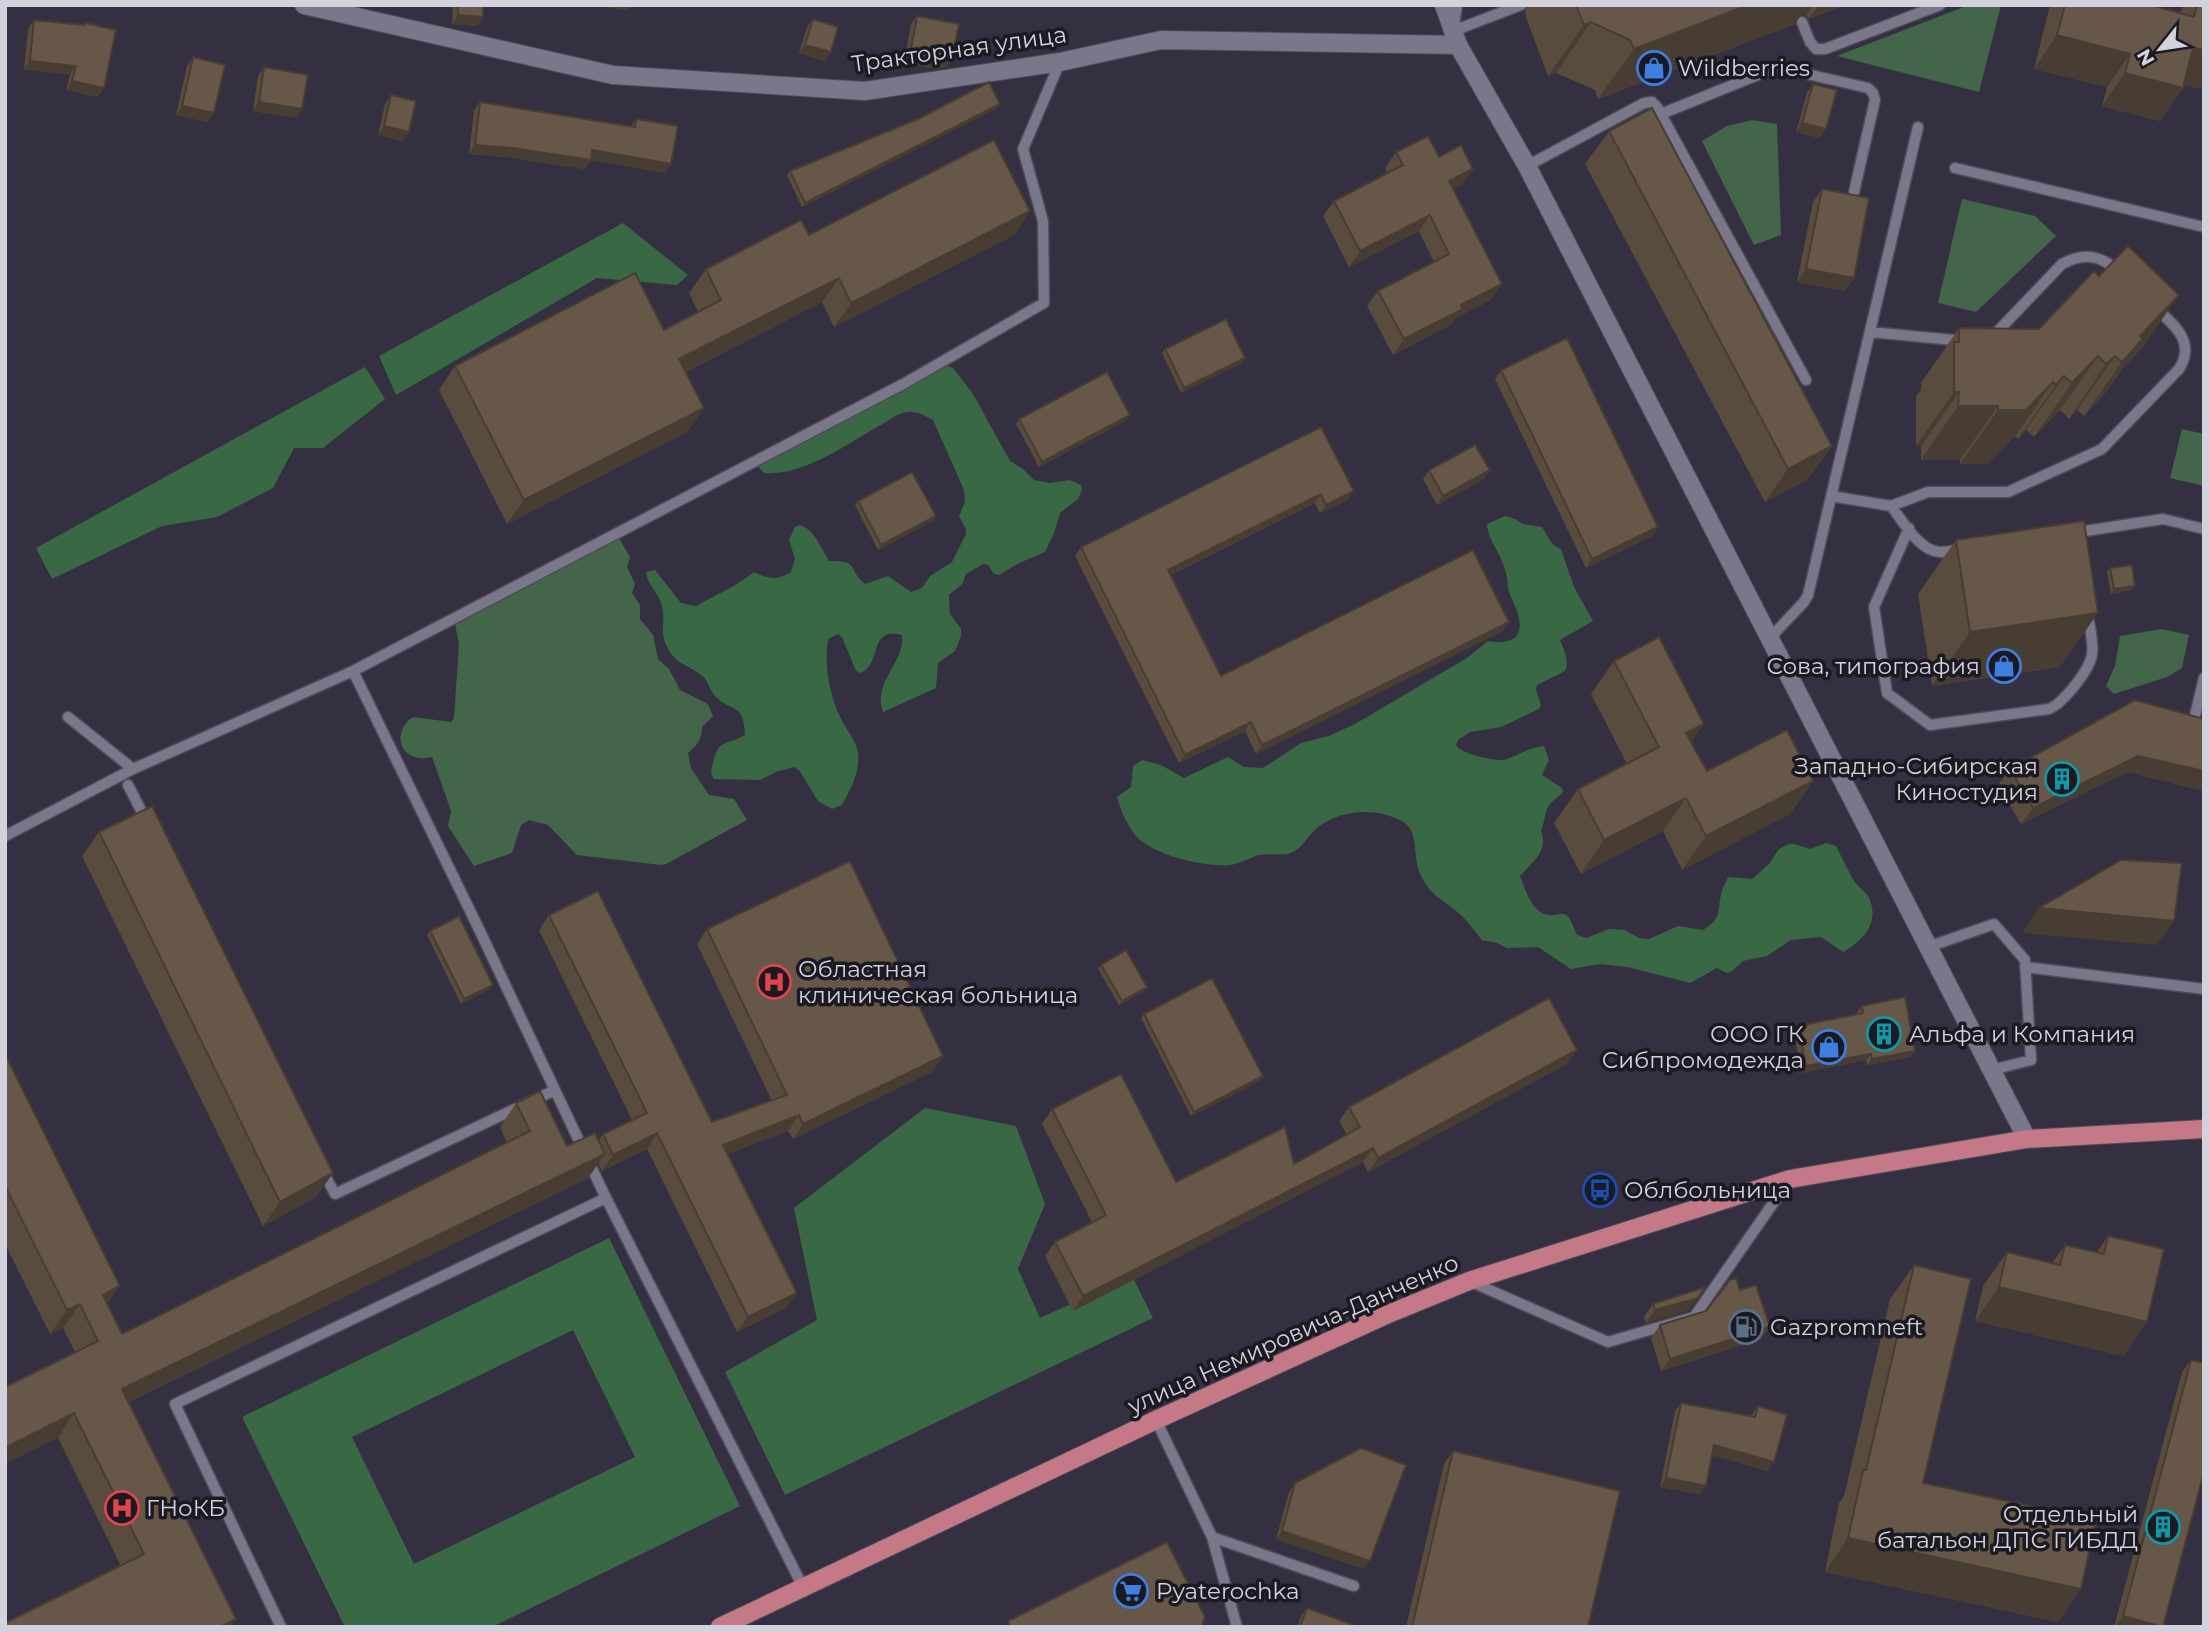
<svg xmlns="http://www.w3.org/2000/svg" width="2209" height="1632" viewBox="0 0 2209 1632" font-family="Montserrat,sans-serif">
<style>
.green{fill:#43664b}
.forest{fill:#396845;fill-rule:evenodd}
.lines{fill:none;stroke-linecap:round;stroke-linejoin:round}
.service-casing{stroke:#4f4c5a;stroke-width:13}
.minor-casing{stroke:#4f4c5a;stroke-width:20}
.primary-casing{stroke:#4f4c5a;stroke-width:20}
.service{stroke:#7b778b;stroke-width:10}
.minor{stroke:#7b778b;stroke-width:18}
.primary{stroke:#c57986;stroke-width:18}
.wall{fill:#594b3e}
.shaded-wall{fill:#483d32}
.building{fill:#675748;stroke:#483d32;stroke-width:2}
.labels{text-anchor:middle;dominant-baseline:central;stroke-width:7;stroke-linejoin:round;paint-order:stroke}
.street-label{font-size:23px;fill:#d3d1dc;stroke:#1b1921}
.poi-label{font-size:23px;fill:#d3d1dc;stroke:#1b1921;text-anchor:start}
</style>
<rect width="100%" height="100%" fill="#343041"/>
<path class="green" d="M1969 5H2001L1979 92 1837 56Z
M1752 120 1777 124 1781 235 1754 245 1702 141 1727 126Z
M1962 199 2035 216 2056 236 1976 312 1938 303Z
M2182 429 2204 434V486L2170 478Z
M615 531 630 557 627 567 635 584 632 593 640 605V619L653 635 658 659 669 669 680 690 708 704 713 716 702 727C702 740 697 745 688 753L691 768 709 795 734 799 747 820 666 864 661 865 577 855 548 825 529 820 521 825 512 853 474 866 448 826 451 811 432 757C426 758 420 759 415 757 395 751 397 727 413 717L451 722 454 718 459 644 453 613Z
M2162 629 2189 635 2182 668 2167 677 2114 694 2106 686 2115 666 2120 636Z"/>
<path class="forest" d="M623 223 688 275 677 285 597 278 396 395 379 356Z
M939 366H948L953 368 973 394 1010 461 1023 469 1034 480 1050 483 1070 480 1081 485 1082 490 1078 499 1060 513 1054 533 1045 552 1019 563 999 575 994 574 988 565 983 564 966 574 962 584 949 595 950 614 961 629V636L955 651 938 663 936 688 883 712C872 682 905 663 902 635 868 626 882 664 861 673L856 671 842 637 838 634 828 639C824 666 829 694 841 719 846 729 857 742 858 753 860 772 851 789 842 805L832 809 818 801 799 770 794 767 776 772 760 780 714 779C710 773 711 770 713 763 719 737 727 746 745 735 744 701 731 713 715 696 709 689 708 679 700 674 690 666 677 664 670 652 658 634 666 624 662 606 659 593 648 586 646 572L655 570 681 603 696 606C715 595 736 587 754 572 769 579 776 581 791 572L795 559 789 540 795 527 799 525C814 528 821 548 829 561 860 560 847 569 865 584L888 576 911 592 922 588 930 576 952 562 966 534V529L959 516 965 502 964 490 933 420C925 416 917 411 908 412 898 412 887 422 879 426 845 445 804 476 764 473L755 463Z
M365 367 385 399 323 448H294L273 488 217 517 162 526 52 579 36 548Z
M1505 516 1515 519 1523 524 1542 527 1553 545 1561 549 1574 587 1593 621 1560 640C1564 651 1570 660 1565 671L1537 685 1536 690 1541 705 1539 709 1501 727 1470 732 1458 740 1456 745C1461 754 1491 760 1502 760 1513 759 1527 747 1544 746L1549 760 1542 775 1562 788 1563 792C1559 797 1554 799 1550 804 1544 812 1545 822 1541 831 1549 851 1533 861 1520 876 1526 891 1532 913 1549 915 1555 916 1561 912 1566 915 1571 918 1574 929 1577 935L1586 938 1609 929 1625 930 1639 938 1649 939 1678 926 1703 930C1722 918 1717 913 1721 894 1722 888 1726 882 1728 877L1752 879 1769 864 1779 849 1789 844H1795L1810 849 1826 843 1836 846C1842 858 1848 870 1854 881 1858 887 1866 891 1869 898 1880 922 1864 940 1843 952L1821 937 1791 940 1767 956 1743 961 1732 971 1727 973 1717 968 1690 983 1628 967 1600 964 1571 969 1538 947 1507 948 1497 943 1482 940C1475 932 1469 923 1462 916 1444 899 1429 897 1419 871 1413 856 1419 831 1403 822 1378 807 1340 809 1317 828 1307 836 1304 847 1291 853 1281 856 1269 853 1259 855 1249 858 1239 864 1229 865 1204 867 1158 856 1139 839 1129 830 1120 809 1117 797L1131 787 1133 766 1142 760 1161 765 1184 778 1228 757 1244 767 1263 768 1301 743 1329 736 1355 724 1467 658 1488 641C1527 647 1524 624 1511 597 1507 589 1508 578 1505 570 1501 553 1488 541 1487 524Z
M925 1108 1016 1126 1045 1204 1018 1269 1040 1318 1132 1276 1153 1318 785 1495 725 1372 817 1320 794 1208Z
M609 1238 740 1506 492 1627H345L242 1417ZM573 1330 635 1457 414 1564 352 1437Z"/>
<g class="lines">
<g class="service-casing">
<path id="service" d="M1802 22 1810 42 1816 49H1825L1940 5
M1454 25 1457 5
M1453 31 1521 5
M1661 114 1770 70 1781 68 1868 88 1873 93 1875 100 1854 192
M1527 166 1644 103 1652 102 1657 107 1806 380
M1955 168 2204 227
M1870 332 1964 341
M1990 336 1998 331 2062 264C2084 252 2101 255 2119 272
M1831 496 1891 506C1903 521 1919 551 1940 552 1947 552 1955 550 1963 549
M1891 506 1928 492H2008L2102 449 2179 369C2196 342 2175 326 2156 308
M1909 528 1874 607 1887 693 1930 725 2049 709C2063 703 2090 670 2092 654 2094 641 2089 625 2087 611
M2072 533 2163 519 2204 529
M1770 638 1804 602 1808 595 1918 127
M353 671 477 925 606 1198
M68 717 133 769
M2193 724 2204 678
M128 785 147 822
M5 836 133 769 353 671 905 383 1044 303 1043 221 1023 149 1060 62
M1928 947 1994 924 2025 960 2031 1060 1992 1070
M2025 967 2204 989
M321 1168 335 1194 555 1090
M1469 1281 1608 1342 1694 1317 1790 1179
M1156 1420 1212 1537 1237 1627
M1212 1537 1354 1586
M281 1627 175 1404 606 1198 803 1587"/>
</g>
<g class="minor-casing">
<path id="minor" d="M304 5 613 75 865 91 1060 62 1161 40 1458 45
M1444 5 1458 45 1527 166 2027 1139"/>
</g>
<g class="primary-casing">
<path id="primary" d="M720 1627 1156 1420 1386 1315 1469 1281 1790 1179 2027 1139 2204 1129"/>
</g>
<use href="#service" class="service"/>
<use href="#minor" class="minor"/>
<use href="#primary" class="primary"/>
</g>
<path class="wall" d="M453 5H483V17L477 26 452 24Z
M1528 5H1845L1809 19 1806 15H1801L1795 24 1598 99 1595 90 1556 73 1548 76 1526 17 1525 12Z
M2050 5H2151L2180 13 2184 5H2204L2183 88 2160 121 2102 106 2107 87 2034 69Z
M917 16 952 59 946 67 936 69 904 63 911 24Z
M813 19 825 61 799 53 807 27Z
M34 20 84 25 85 23 98 97 66 90 70 74 24 70 28 29Z
M193 57 208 122 176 115 187 66Z
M264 67 302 109 296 118 253 111 258 76Z
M1813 84 1820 138 1796 132 1807 93Z
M391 95 403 141 378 135 385 104Z
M480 102 631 126 636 119 665 173 591 160 585 169 506 157 469 154 474 110Z
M1000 104 997 108 802 207 787 175 790 171Z
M1609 131 1832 446 1808 479 1765 502 1585 164Z
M1396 152 1439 157 1462 184 1453 189 1491 300 1456 318 1452 324 1393 355 1367 306 1378 291 1434 262 1419 231 1349 267 1323 216 1334 201 1388 173 1385 168Z
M1822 189 1854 278 1845 291 1797 282 1813 202Z
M1030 211 1014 235 834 327 822 302 686 372 704 408 687 432 507 524 439 390 455 366 664 330 698 312 689 293 706 269 809 235Z
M2099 276 2179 295 2141 349 2124 367 2105 393 2084 416 2077 410 2069 419 2060 410 2034 437 2026 430 2018 439 2015 436 1988 464H1960V460H1921V446H1916V396L1921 390V383L1959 328 2039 329Z
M1165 349 1242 363 1181 393 1162 353Z
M1501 370 1658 527 1652 536 1586 568 1495 379Z
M1019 419 1127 420 1039 467 1016 424Z
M1321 427 1348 500 1320 513 1315 503 1171 575 1221 676 1503 631 1256 754 1245 731 1179 763 1075 556 1081 547Z
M1429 470 1484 479 1437 505 1423 479Z
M858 501 936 516 933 521 878 550 855 505Z
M1956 540 2060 667 1932 686 1918 594Z
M2110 568 2135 586 2132 590 2111 594 2107 572Z
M1614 661 1691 742 1707 771 1813 781 1790 814 1682 870 1663 831 1581 874 1554 823 1578 789 1627 764 1591 694Z
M2204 716V791L2127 772 2021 824 1998 785 2010 769 2203 719Z
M99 832 333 1173 316 1197 263 1226 82 856Z
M549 915 712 1122 772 1101 697 944 707 929 943 1056 932 1072 793 1139 788 1131 728 1154 786 1308 737 1332 647 1149 602 1171 598 1163 588 1178 129 1402 236 1619 230 1627H5L121 1566 58 1438 75 1352 63 1328 50 1334 5 1244V1054L107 1304 122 1334 507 1143 500 1127 516 1103 567 1146 598 1141 603 1134 632 1120 539 930Z
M430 931 490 989 461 1004 427 935Z
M1101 965 1144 991 1119 1005 1098 969Z
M1862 1006 1911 1057 1867 1065 1866 1060 1801 1073 1794 1032 1798 1026 1858 1014 1857 1012Z
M1144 1014 1260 1081 1191 1116 1141 1018Z
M1567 1064 1368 1172 1363 1162 1073 1311 1045 1256 1055 1242 1092 1222 1042 1124 1052 1109 1176 1182 1294 1164 1347 1135 1339 1121 1349 1107Z
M2108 1236 2124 1356 1975 1321 1983 1286 2007 1252 2052 1263 2065 1245 2097 1252Z
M1914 1265 1923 1483 2081 1589 2058 1622 1825 1572 1839 1503 1844 1496 1890 1299Z
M1740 1290 1770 1327 1761 1339 1661 1371 1651 1338 1660 1325 1706 1311Z
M1653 1304 1689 1310 1646 1323 1644 1317Z
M2191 1360 2163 1627H2114L2182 1372Z
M1681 1403 1751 1416 1758 1406 1768 1471 1712 1455 1700 1494 1660 1487 1675 1411Z
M1453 1451 1588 1627H1406L1444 1464Z
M1295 1483 1364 1569 1276 1539 1289 1492Z
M1307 1608 1354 1627H1297L1301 1616Z"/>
<path class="shaded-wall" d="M602 5H631L627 11 601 6Z
M1748 5H1813L1806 15H1801L1795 24 1598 99 1634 49Z
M1819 5H1845L1809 19Z
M458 15 483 17 477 26 452 24Z
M1591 22 1556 73 1548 76 1584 25Z
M2057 35 2130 54 2107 87 2034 69Z
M805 45 831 52 825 61 799 53Z
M2193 48 2204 50V90L2170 81Z
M910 54 952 59 946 67 936 69 904 63Z
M30 61 76 66 70 74 24 70Z
M2125 73 2183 88 2160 121 2102 106Z
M72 81 104 88 98 97 66 90Z
M259 102 302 109 296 118 253 111Z
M1000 104 997 108 802 207 805 203Z
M182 106 214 113 208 122 176 115Z
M1802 123 1826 129 1820 138 1796 132Z
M384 126 409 132 403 141 378 135Z
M475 145 512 148 591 160 585 169 506 157 469 154Z
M592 150 671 164 665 173 586 159Z
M1473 169 1462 184 1438 196 1449 181Z
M1030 211 1014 235 834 327 851 303Z
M1430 215 1419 231 1349 267 1360 251Z
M1806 269 1854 278 1845 291 1797 282Z
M839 278 822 302 663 383 679 359Z
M1502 284 1491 300 1456 318 1452 324 1393 355 1404 339 1461 305Z
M2179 295 2141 349 2124 367 2105 393 2084 416 2140 336Z
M2098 356 2060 410 2034 437 2072 383Z
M2115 356 2077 410 2069 419 2106 364Z
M1245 358 1242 363 1181 393 1184 388Z
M2064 376 2026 430 2018 439 2056 385Z
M2053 382 2015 436 1988 464H1960L1998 410Z
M1954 392H1959L1921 446H1916Z
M1958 406H1998L1960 460H1921Z
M704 408 687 432 507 524 524 500Z
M1130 415 1127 420 1039 467 1042 462Z
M1832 446 1808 479 1765 502 1788 469Z
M1490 470 1484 479 1437 505 1443 496Z
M1354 491 1348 500 1320 513 1326 505Z
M1321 494 1315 503 1162 579 1168 570Z
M936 516 933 521 878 550 881 545Z
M1658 527 1652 536 1586 568 1592 559Z
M2135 586 2132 590 2111 594 2114 589Z
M2098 613 2060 667 1932 686 1970 632Z
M1509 622 1503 631 1256 754 1262 745Z
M1251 722 1245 731 1179 763 1185 755Z
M1704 724 1681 757 1686 733Z
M2138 756 2204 771V791L2127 772 2021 824 2033 808Z
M1813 781 1790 814 1682 870 1706 836Z
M1686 798 1663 831 1581 874 1604 840Z
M2039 908 2174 921 2157 945 2022 933Z
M493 985 490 989 461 1004 464 999Z
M1147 987 1144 991 1119 1005 1122 1001Z
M1577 1050 1567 1064 1368 1172 1378 1158Z
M1915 1051 1911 1057 1867 1065 1872 1059Z
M1871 1054 1866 1060 1801 1073 1806 1066Z
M943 1056 932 1072 793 1139 803 1124Z
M1263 1076 1260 1081 1191 1116 1194 1112Z
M799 1115 788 1131 713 1160 723 1145Z
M657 1133 647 1149 602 1171 613 1155Z
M1373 1148 1363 1162 1073 1311 1083 1296Z
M605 1154 588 1178 106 1413 122 1389Z
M333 1173 316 1197 263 1226 280 1202Z
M120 1286 103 1310 86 1319 103 1295Z
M1999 1287 2147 1322 2124 1356 1975 1321Z
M797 1293 786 1308 737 1332 748 1317Z
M1698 1298 1689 1310 1646 1323 1655 1310Z
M80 1304 63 1328 50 1334 67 1310Z
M1770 1327 1761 1339 1661 1371 1670 1359Z
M74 1413 58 1438 5 1464V1448Z
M1714 1445 1774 1462 1768 1471 1708 1454Z
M1666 1478 1706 1486 1700 1494 1660 1487Z
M1282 1531 1370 1561 1364 1569 1276 1539Z
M1848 1538 2081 1589 2058 1622 1825 1572Z
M2123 1616 2163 1627H2115Z
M236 1619 230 1627H220Z"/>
<path class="building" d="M458 5H483V17L458 15Z
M1576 5H1748L1634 49 1630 40 1591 22 1584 25Z
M2065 5H2151L2194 17 2197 5H2204V50L2193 48 2183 88 2125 73 2130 54 2057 35Z
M917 16 959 24 952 59 942 60 910 54Z
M813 19 838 27 831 52 805 45Z
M34 20 84 25 85 23 116 30 104 88 72 81 76 66 30 61Z
M193 57 225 65 214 113 182 106Z
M264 67 308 75 302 109 259 102Z
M989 82 1000 104 805 203 790 171 918 119Z
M1813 84 1837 90 1826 129 1802 123Z
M391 95 416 101 409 132 384 126Z
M480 102 635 127 636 119 678 126 671 164 592 150 591 160 512 148 475 145Z
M1652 108 1832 446 1788 469 1609 131Z
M1428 136 1439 157 1461 145 1473 169 1449 181 1502 284 1461 305 1463 309 1404 339 1378 291 1449 254 1430 215 1360 251 1334 201 1403 165 1396 152Z
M994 140 1030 211 851 303 839 278 679 359 704 408 524 500 455 366 635 273 664 330 721 300 706 269 801 220 809 235Z
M1822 189 1869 198 1854 278 1806 269Z
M2128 246 2179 295 2140 336 2143 339 2122 362 2115 356 2106 364 2098 356 2072 383 2064 376 2056 385 2053 382 2026 410H1998V406H1958L1959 392H1954V342H1959V328L2039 329 2094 271 2099 276Z
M1226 319 1245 358 1184 388 1165 349Z
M1567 338 1658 527 1592 559 1501 370Z
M1107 372 1130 415 1042 462 1019 419Z
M1321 427 1354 491 1326 505 1321 494 1168 570 1221 676 1473 550 1509 622 1262 745 1251 722 1185 755 1081 547Z
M1475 445 1490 470 1443 496 1429 470Z
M912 472 936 516 881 545 858 501Z
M2084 521 2098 613 1970 632 1956 540Z
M2132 565 2135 586 2114 589 2110 568Z
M1659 637 1704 724 1686 733 1707 771 1787 730 1813 781 1706 836 1686 798 1604 840 1578 789 1659 747 1614 661Z
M2135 700 2204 719V771L2138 756 2033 808 2010 769Z
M152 806 333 1173 280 1202 99 832Z
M2121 860 2182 863 2174 921 2039 908Z
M850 861 943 1056 803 1124 799 1115 723 1145 797 1293 748 1317 657 1133 613 1155 603 1134 647 1113 549 915 598 891 712 1122 787 1095 707 929Z
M459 916 493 985 464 999 430 931Z
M1126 950 1147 987 1122 1001 1101 965Z
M1212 978 1263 1076 1194 1112 1144 1014Z
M1905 997 1915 1051 1872 1059 1871 1054 1806 1066 1798 1026 1863 1013 1862 1006Z
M1549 998 1577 1050 1378 1158 1373 1148 1083 1296 1055 1242 1106 1215 1052 1109 1121 1074 1176 1182 1285 1127 1294 1164 1360 1127 1349 1107Z
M5 1054 120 1286 103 1295 122 1334 530 1131 516 1103 540 1091 567 1146 595 1133 605 1154 122 1389 236 1619 220 1627H5V1623L144 1554 74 1413 5 1448V1387L98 1341 80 1304 67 1310 5 1186Z
M2108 1236 2164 1249 2147 1322 1999 1287 2007 1252 2060 1265 2065 1245 2104 1254Z
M1914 1265 1971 1279 1923 1483 2096 1520 2081 1589 1848 1538 1863 1470H1866Z
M1736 1278 1740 1290 1756 1285 1770 1327 1670 1359 1660 1325 1706 1311 1730 1280Z
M1705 1287 1698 1298 1655 1310 1653 1304Z
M2191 1360 2204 1363V1472L2163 1627 2123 1616Z
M1681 1403 1755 1417 1758 1406 1787 1415 1774 1462 1714 1445 1706 1486 1666 1478Z
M1361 1448 1406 1465 1370 1561 1282 1531 1295 1483Z
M1453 1451 1620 1491 1588 1627H1412Z
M1167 1542 1205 1617 1201 1627H1010L1008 1621Z
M1307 1608 1354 1625V1627H1300Z"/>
<defs>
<g id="shop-ring" transform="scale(1.75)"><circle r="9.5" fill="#1b1921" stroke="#3f7fe0" stroke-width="1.5"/><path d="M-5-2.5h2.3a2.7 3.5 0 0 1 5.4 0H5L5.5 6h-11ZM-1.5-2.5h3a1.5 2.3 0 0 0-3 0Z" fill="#3f7fe0"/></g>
<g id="building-ring" transform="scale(1.75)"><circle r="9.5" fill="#1b1921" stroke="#0f9aa8" stroke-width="1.5"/><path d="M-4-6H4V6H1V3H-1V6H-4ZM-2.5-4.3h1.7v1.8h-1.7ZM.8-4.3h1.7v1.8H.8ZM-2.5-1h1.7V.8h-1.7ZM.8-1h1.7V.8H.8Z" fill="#0f9aa8"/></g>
<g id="hospital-ring" transform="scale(1.75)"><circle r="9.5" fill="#1b1921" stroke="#e0444e" stroke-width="1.5"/><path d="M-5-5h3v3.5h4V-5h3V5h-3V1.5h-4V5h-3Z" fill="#e0444e"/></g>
<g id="bus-ring" transform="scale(1.75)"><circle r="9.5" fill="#1b1921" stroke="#1a4fb4" stroke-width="1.5"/><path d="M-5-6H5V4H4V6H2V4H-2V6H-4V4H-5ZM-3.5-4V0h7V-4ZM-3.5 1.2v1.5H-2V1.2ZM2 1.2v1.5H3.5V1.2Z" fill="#1a4fb4"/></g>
<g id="fuel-ring" transform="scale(1.75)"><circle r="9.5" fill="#1b1921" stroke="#5c6f8a" stroke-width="1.5"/><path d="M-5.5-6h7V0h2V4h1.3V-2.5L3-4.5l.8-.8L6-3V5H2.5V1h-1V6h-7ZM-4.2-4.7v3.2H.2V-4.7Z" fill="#5c6f8a"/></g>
<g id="supermarket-ring" transform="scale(1.75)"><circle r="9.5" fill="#1b1921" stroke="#3f7fe0" stroke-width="1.5"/><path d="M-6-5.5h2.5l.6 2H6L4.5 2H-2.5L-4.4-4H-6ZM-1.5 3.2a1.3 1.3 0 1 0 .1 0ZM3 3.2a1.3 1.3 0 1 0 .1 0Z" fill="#3f7fe0"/></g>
</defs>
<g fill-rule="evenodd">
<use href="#shop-ring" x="1654" y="68"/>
<use href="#shop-ring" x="2004" y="666"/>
<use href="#building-ring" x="2062" y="779"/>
<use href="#hospital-ring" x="774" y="982"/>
<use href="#building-ring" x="1884" y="1034"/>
<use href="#shop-ring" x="1829" y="1047"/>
<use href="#bus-ring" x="1600" y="1190"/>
<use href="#fuel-ring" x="1746" y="1327"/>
<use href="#hospital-ring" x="122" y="1508"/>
<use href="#building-ring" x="2163" y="1527"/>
<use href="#supermarket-ring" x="1131" y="1591"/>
</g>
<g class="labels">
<g class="street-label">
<text transform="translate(959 49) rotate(-8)">Тракторная улица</text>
<text transform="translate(1293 1334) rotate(-24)">улица Немировича-Данченко</text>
</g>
<g class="poi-label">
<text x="1678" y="68">Wildberries</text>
<text x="1980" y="666" text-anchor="end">Сова, типография</text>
<text x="2038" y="766" text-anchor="end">Западно-Сибирская<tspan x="2038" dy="26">Киностудия</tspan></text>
<text x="798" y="969">Областная<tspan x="798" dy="26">клиническая больница</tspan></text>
<text x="1804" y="1034" text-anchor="end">ООО ГК<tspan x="1804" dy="26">Сибпромодежда</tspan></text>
<text x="1909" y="1034">Альфа и Компания</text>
<text x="1624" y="1190">Облбольница</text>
<text x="1770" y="1327">Gazpromneft</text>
<text x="146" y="1508">ГНоКБ</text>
<text x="2138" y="1514" text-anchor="end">Отдельный<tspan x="2138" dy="26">батальон ДПС ГИБДД</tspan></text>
<text x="1156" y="1591">Pyaterochka</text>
</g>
</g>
<rect width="2209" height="1632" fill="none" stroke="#d3d1dc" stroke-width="14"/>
<g transform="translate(2160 49) rotate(240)" stroke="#1b1921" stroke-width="5" paint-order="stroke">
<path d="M0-5L12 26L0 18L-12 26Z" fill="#d3d1dc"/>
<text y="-10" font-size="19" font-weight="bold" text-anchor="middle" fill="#d3d1dc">N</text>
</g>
</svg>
